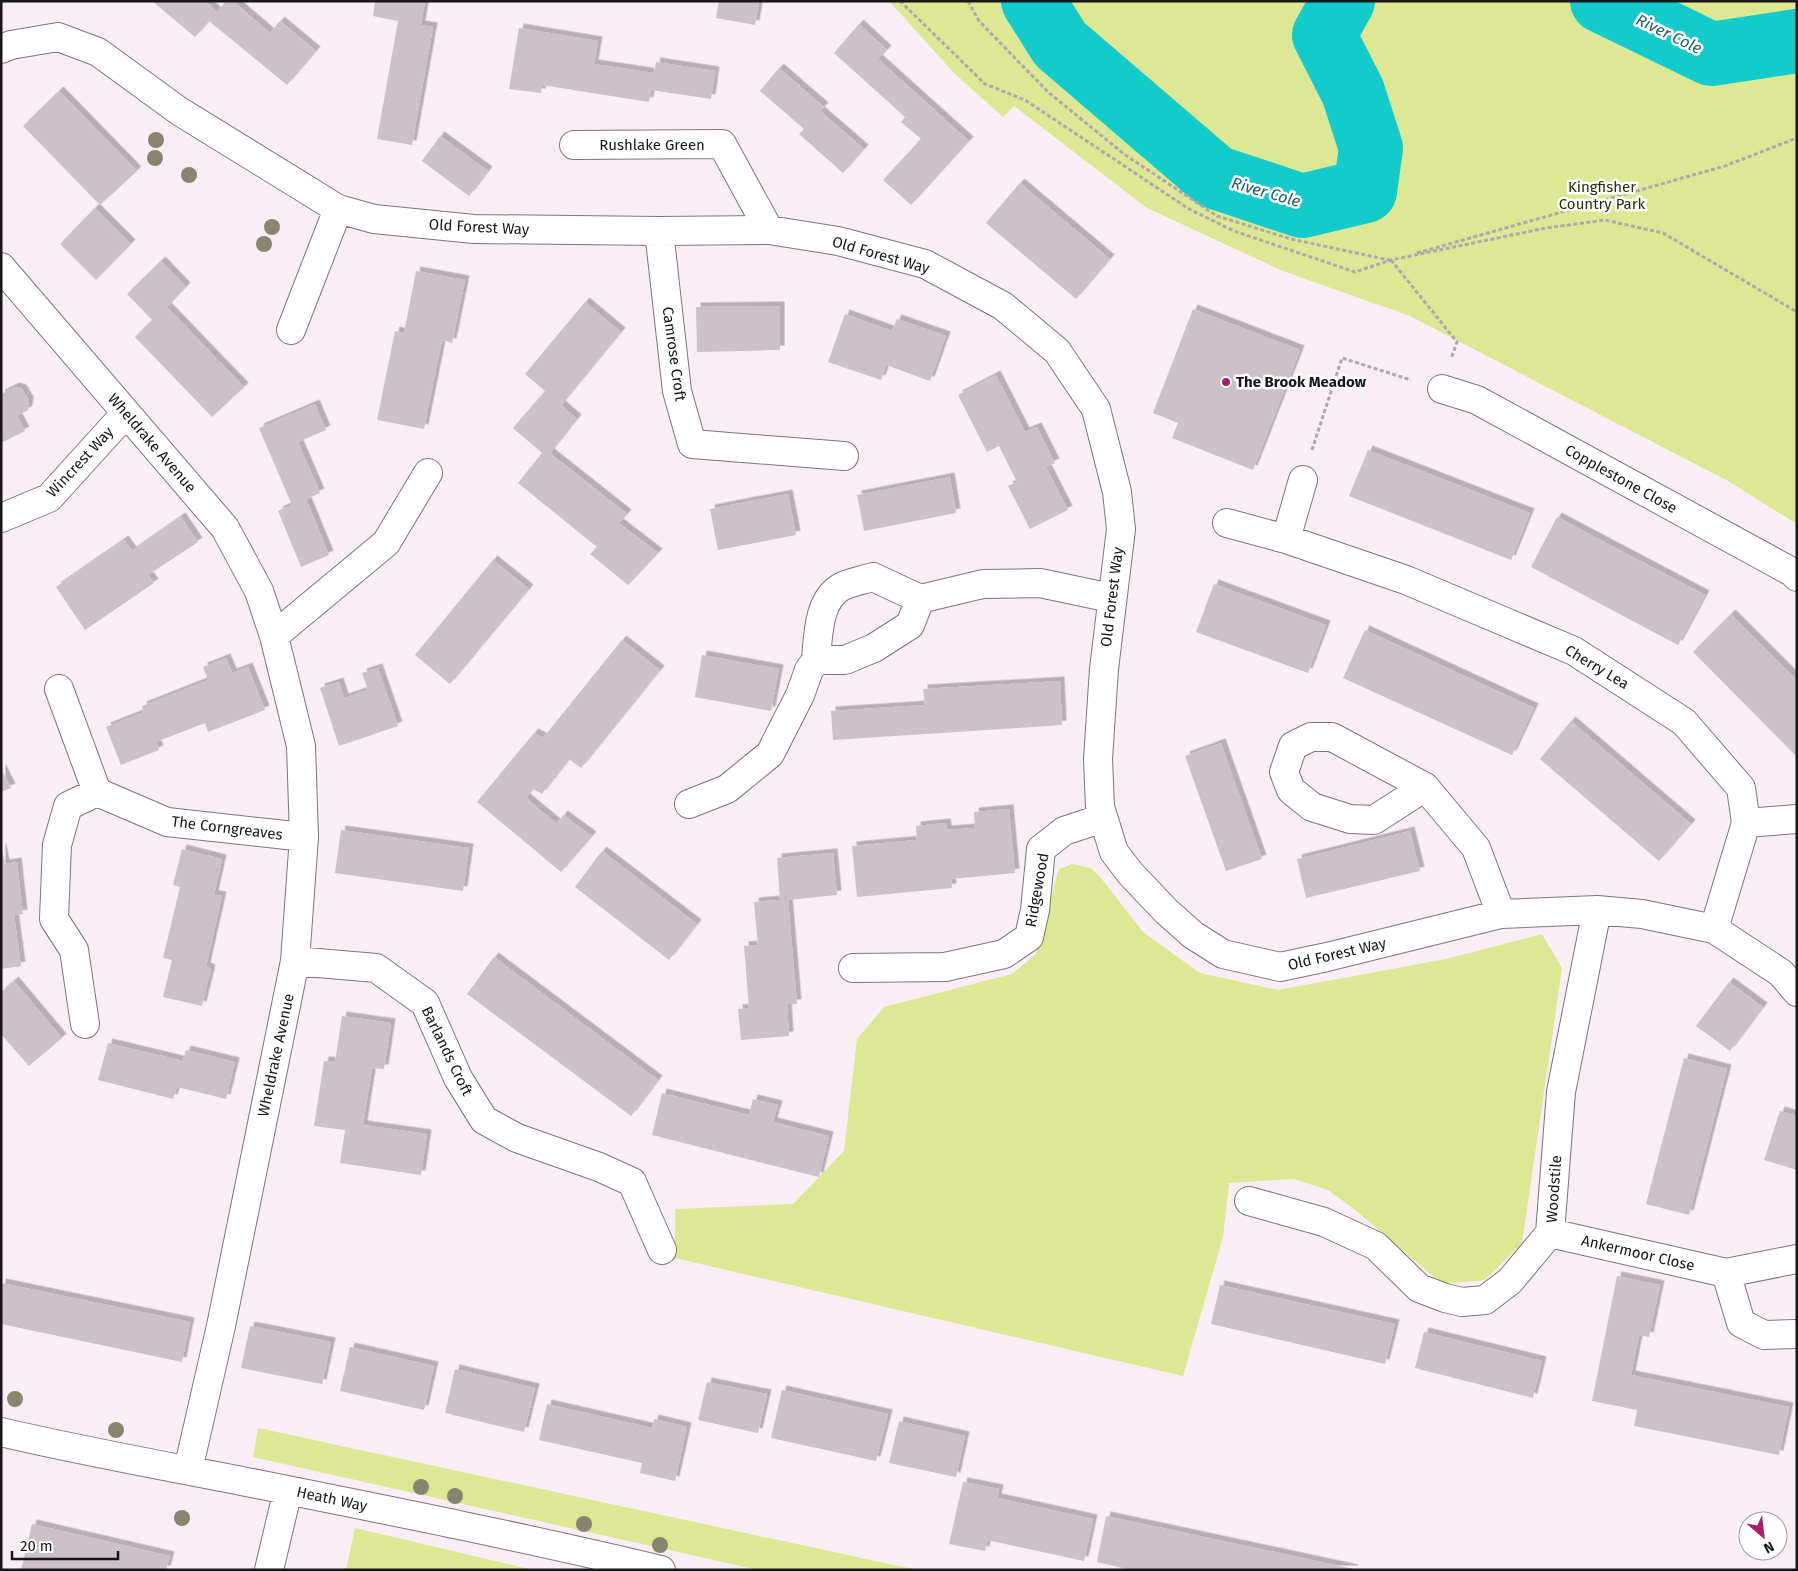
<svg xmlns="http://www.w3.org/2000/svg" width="1798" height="1571" viewBox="0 0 1798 1571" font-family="'Fira Sans',sans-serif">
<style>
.green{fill:#dce893}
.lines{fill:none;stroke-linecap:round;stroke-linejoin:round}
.river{stroke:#14cbcc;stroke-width:64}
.building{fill:#cac1c9;filter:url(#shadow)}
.minor-casing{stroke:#7e757d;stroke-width:30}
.path{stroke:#aea7ae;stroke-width:3;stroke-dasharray:4 2.5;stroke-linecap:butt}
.minor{stroke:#fff;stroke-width:28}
.tree{fill:#878570}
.poi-dot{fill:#a72069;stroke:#fefefe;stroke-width:2}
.labels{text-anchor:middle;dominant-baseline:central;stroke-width:5;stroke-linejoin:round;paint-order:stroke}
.street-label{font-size:15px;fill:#191619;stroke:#fefefe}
.park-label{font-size:15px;fill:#2b2f03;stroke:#fefefe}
.poi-label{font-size:15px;font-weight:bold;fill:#191619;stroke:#fefefe;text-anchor:start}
.water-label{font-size:16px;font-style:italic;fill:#1f5f5f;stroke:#fefefe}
</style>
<defs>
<filter id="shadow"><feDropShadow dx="4.5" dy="-4.5" stdDeviation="0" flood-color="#0004"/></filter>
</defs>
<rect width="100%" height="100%" fill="#f7eef6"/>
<path class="green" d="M889 1H1797V524L1728 481 1410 316 1283 271 1147 208 1014 106 1003 117 954 73Z
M1072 864 1091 868 1101 878 1143 932 1200 973 1278 990 1446 959 1542 934 1562 968 1522 1243 1485 1280 1442 1284 1354 1209 1328 1190 1294 1179 1229 1183 1223 1237 1183 1376 675 1258V1209L793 1204 844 1151 857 1039 884 1007 1012 974 1036 954 1059 869Z
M258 1428 908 1568 916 1570H758L253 1457Z
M355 1528 533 1570H346Z"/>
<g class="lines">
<path class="river" d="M1033 1 1060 44 1215 177 1302 206 1365 191 1371 148 1353 92 1324 35 1343 1
M1602 1 1711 54 1797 41"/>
</g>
<path class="building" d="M152 1H205L217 12 226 1H233L270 33 280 21 316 51 287 85 209 21 195 37Z
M375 1H425L421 25 433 27 412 145 377 139 398 21 373 16Z
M719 1H759L755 25 716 18Z
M859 24 887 50 878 59 969 141 911 205 883 180 921 139 901 122 905 117 834 53Z
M519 28 598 41 594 64 654 73 656 62 715 71 711 99 651 90 649 102 542 85 541 93 509 89Z
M779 68 824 107 820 111 864 149 843 173 799 134 804 129 760 91Z
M59 91 137 171 100 205 23 126Z
M440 136 488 171 469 196 422 161Z
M1020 183 1110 259 1076 299 986 223Z
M95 208 131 244 96 280 60 244Z
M161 261 186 287 167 307 244 387 212 417 135 337 152 320 127 294Z
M416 271 465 280 452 343 442 340 424 429 377 420 395 331 404 333Z
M585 302 621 332 561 405 577 419 550 453 627 514 619 523 658 553 628 585 590 554 597 547 518 483 542 453 513 428 545 391 525 374Z
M780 306V350L697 352 696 307Z
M1193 309 1300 350 1253 470 1172 438 1178 423 1153 413Z
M845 314 892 331 897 319 946 336 930 381 886 365 881 380 828 362Z
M996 375 1025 432 1037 427 1055 463 1046 467 1068 510 1030 529 1008 486 1017 482 999 446 987 452 958 395Z
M15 387 22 389 29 401 28 410 17 416 25 431 1 443V394Z
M315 404 326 430 298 442 320 493 306 499 329 555 301 567 278 511 292 505 259 428Z
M1368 450 1530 513 1511 560 1349 496Z
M950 477 956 513 864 531 857 495Z
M788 494 796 535 718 550 710 509Z
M181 517 198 542 148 575 154 583 85 630 56 587 124 540 132 551Z
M1557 517 1705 595 1678 645 1531 567Z
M493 560 529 589 450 684 415 655Z
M1214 584 1326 625 1308 673 1196 632Z
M1731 614 1797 680V757L1693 652Z
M1365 630 1534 708 1512 755 1343 678Z
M622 640 660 670 581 768 569 759 542 794 533 789 526 798 557 824 563 815 592 836 561 872 477 802 534 733 543 738Z
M702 655 779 669 771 711 695 697Z
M226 658 232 673 248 667 265 710 208 732 205 723 156 742 159 750 121 765 106 727 144 712 142 706 208 680 203 667Z
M378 668 398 726 339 746 320 688 339 682 344 698 368 690 362 673Z
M1060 681 1062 725 833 740 831 711 925 705 923 689Z
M1571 721 1691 824 1659 861 1540 759Z
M1221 743 1262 859 1226 871 1185 756Z
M1 768 11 788 1 792Z
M1009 809 1015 873 951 879 952 888 857 897 852 846 917 840 916 826 946 823 947 830 975 828 974 812Z
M341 830 469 848 463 891 335 873Z
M1410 831 1420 871 1306 898 1297 859Z
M1 845 5 864 17 862 23 914 14 915 21 966 1 969Z
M182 849 222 859 214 895 222 896 206 967 211 969 202 1006 163 997 172 960 163 958 180 887 173 885Z
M602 851 697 924 669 960 575 887Z
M833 853 837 895 788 900 797 1004H787L789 1036 741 1040 738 1009 749 1008 744 946 758 945 754 902 780 900 777 858Z
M494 957 658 1080 631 1116 467 994Z
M14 981 62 1038 29 1066 1 1034V992Z
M1729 982 1763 1007 1730 1051 1696 1026Z
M342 1016 391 1023 384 1069 372 1068 363 1125 427 1134 421 1175 340 1163 345 1130 314 1126 324 1061 335 1062Z
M108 1043 183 1061 186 1050 235 1062 226 1099 177 1087 173 1099 98 1080Z
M1684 1058 1727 1069 1689 1215 1646 1204Z
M662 1093 749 1115 753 1099 778 1105 773 1122 829 1136 819 1177 652 1135Z
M1780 1111 1797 1116V1170L1764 1160Z
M1617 1276 1660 1285 1649 1337 1639 1335 1631 1375 1789 1407 1779 1455 1634 1426 1637 1410 1592 1401Z
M1 1283 190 1322 182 1362 1 1324Z
M1220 1285 1395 1324 1385 1364 1211 1324Z
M250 1326 331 1342 322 1384 241 1368Z
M1424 1332 1542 1361 1533 1398 1415 1368Z
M350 1347 434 1366 424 1410 340 1391Z
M455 1369 535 1388 524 1432 445 1413Z
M707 1382 767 1394 758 1433 698 1420Z
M782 1390 888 1414 876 1461 771 1438Z
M547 1404 652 1428 654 1419 687 1427 675 1481 640 1473 642 1463 539 1440Z
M899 1421 965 1436 956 1477 889 1463Z
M963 1482 999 1489 997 1498 1093 1519 1084 1561 987 1540 985 1551 949 1544Z
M1106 1516 1354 1569V1570H1131L1097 1562Z
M32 1524 170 1556 166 1570H21Z"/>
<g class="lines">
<g class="minor-casing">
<path id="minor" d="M1 49 11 45 58 37 98 52 179 111 338 209 374 219 474 229 659 231 769 230 838 241 925 264 1003 306 1057 351 1096 409 1117 492 1121 529 1104 669 1098 759 1100 807 1114 852 1130 873 1166 911 1193 935 1223 954 1280 967 1327 957 1501 914 1597 910 1642 914 1714 929 1781 973 1797 992
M574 145 722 144 769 230
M659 231 677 391 692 444 844 456
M1 267 225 528 259 591 274 636 301 746 304 837 295 961 221 1326 188 1470
M291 330 338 209
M1442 389 1477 400 1792 572 1797 577
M1 518 49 498 126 413
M1227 523 1286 539 1406 580 1574 651 1684 722 1741 788 1746 823 1714 929
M1286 539 1303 480
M274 636 386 543 428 473
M816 660C818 636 818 598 843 586 852 582 863 580 873 577L920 599
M59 689 97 792
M1425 787 1374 820 1350 819 1312 807 1291 790 1284 772 1293 746 1311 737H1332L1425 787 1476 848 1501 914
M689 804 727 789 770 754 800 695 809 670 816 660H845L874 648 910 625 920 599 983 584 1040 583 1111 598
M1746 823 1797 819
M295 961 376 968 425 1003 458 1078 484 1120 517 1138 599 1167 632 1182 662 1250
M853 968 945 967 1004 954 1029 937 1035 910 1041 849 1064 831 1103 818
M85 1024 74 950 54 919 57 845 68 806 97 792 167 822 304 837
M1249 1201 1324 1222 1376 1246 1419 1288 1445 1298 1462 1302 1485 1300 1510 1281 1550 1233 1561 1092 1597 910
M1550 1233 1726 1273 1741 1323 1764 1335 1797 1334
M1726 1273 1797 1259
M1 1432C86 1452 172 1467 257 1484 392 1511 527 1538 661 1570
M269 1570 288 1490"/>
</g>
<path class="path" d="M900 1 985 84 1025 100 1189 209 1234 231 1355 272 1391 260 1546 228 1605 220 1663 233 1797 312
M968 1 979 21 1048 92 1124 154 1217 216 1291 239 1389 260
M1417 253 1725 166 1797 138
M1391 260 1457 342 1451 359
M1312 450 1342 358 1411 380"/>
<use href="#minor" class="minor"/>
</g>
<g class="tree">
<circle cx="156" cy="140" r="8"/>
<circle cx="155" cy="158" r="8"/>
<circle cx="189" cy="175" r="8"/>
<circle cx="272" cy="227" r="8"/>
<circle cx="264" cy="244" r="8"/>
<circle cx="15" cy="1399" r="8"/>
<circle cx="116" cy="1430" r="8"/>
<circle cx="421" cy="1487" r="8"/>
<circle cx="455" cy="1496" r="8"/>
<circle cx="182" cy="1518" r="8"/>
<circle cx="584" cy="1524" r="8"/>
<circle cx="660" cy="1545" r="8"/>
</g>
<circle class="poi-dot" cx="1226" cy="382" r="5"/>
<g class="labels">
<g class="street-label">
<text x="652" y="145">Rushlake Green</text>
<text transform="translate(479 227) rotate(3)">Old Forest Way</text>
<text transform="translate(881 255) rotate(16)">Old Forest Way</text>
<text transform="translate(674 354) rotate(82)">Camrose Croft</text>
<text transform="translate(152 443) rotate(49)">Wheldrake Avenue</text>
<text transform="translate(80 462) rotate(-47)">Wincrest Way</text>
<text transform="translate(1621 479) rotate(29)">Copplestone Close</text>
<text transform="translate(1112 597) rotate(-83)">Old Forest Way</text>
<text transform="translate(1597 667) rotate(31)">Cherry Lea</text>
<text transform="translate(227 828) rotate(7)">The Corngreaves</text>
<text transform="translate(1037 890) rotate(-80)">Ridgewood</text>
<text transform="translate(1337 954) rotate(-13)">Old Forest Way</text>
<text transform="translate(447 1051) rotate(64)">Barlands Croft</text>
<text transform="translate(276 1055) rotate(-78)">Wheldrake Avenue</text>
<text transform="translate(1554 1189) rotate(-86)">Woodstile</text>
<text transform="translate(1638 1253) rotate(13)">Ankermoor Close</text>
<text transform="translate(332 1499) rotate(12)">Heath Way</text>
</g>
<g class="park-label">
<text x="1602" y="187">Kingfisher<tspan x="1602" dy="17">Country Park</tspan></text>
</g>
<g class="poi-label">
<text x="1236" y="382">The Brook Meadow</text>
</g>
<g class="water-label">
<text transform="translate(1669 34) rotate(26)">River Cole</text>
<text transform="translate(1266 192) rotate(16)">River Cole</text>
</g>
</g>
<rect width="1798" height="1571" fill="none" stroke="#191619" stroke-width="5"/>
<g transform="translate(1763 1536) rotate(152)"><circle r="24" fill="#fefefe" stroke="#a2a1a2"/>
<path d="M0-4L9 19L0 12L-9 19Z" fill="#a72069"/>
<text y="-8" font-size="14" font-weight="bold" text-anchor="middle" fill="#191619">N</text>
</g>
<path d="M12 1551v8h106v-8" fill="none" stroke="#191619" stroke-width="2.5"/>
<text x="20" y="1551" font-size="15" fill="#191619" stroke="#fefefe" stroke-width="4" paint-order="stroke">20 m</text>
</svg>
